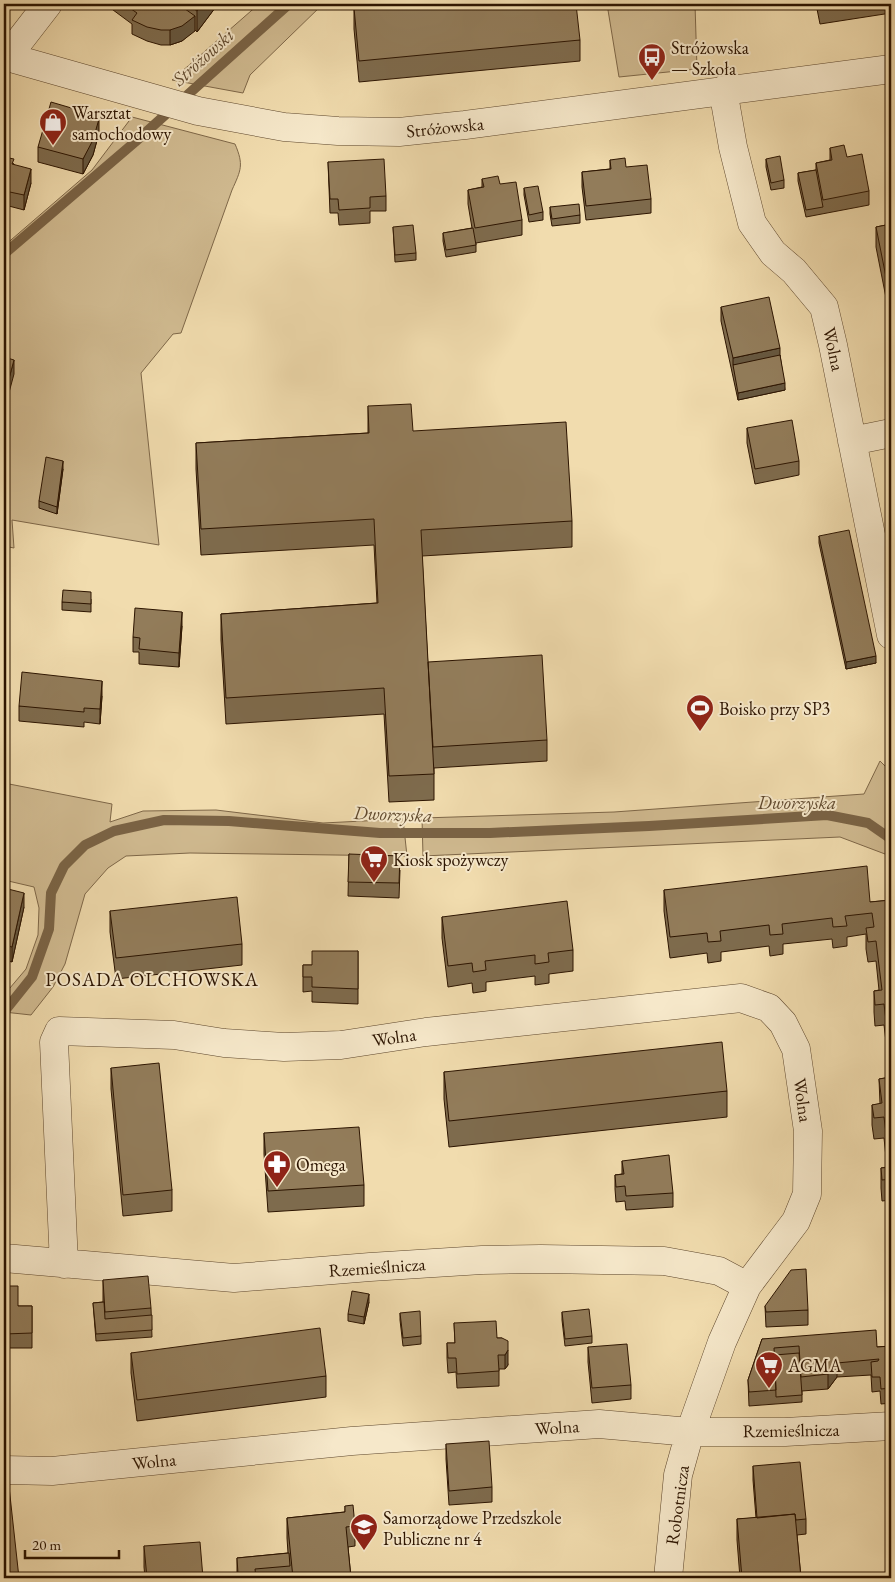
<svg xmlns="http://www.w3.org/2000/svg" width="895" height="1582" viewBox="0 0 895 1582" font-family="'EB Garamond',serif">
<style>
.green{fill:#d0ba90;stroke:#7e6748}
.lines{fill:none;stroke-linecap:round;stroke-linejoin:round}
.stream{stroke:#7a6345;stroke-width:10}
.street-casing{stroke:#5d462c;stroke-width:29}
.street{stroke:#f6e8ca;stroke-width:28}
.wall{fill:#7e6b4d;stroke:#2c1400}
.shaded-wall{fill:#66573f;stroke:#2c1400}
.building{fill:#927c5a;stroke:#2c1400}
.labels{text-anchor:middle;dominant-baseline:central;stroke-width:4;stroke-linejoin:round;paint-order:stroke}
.poi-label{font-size:18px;fill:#2c1400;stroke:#f6e8ca;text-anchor:start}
.street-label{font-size:18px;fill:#2c1400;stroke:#f6e8ca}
.water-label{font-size:19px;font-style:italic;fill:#60492e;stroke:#f6e8ca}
.neighbourhood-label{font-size:19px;letter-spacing:1px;fill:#2c1400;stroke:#f6e8ca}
</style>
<rect width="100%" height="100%" fill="#f1dcae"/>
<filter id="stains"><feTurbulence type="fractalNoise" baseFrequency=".004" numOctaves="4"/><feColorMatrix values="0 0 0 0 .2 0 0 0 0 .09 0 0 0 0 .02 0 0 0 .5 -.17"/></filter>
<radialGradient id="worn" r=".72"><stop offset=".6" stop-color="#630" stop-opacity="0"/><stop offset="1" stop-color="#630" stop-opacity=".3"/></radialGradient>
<path class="green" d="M259 4H323L250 75 243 93 172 80Z
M607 4H695L697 69 619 77Z
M132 117 235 144C244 165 241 170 232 190L181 333 173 334 141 373 159 545 12 520 14 548 4 546V246L92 170Z
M880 761 891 772V854H885L840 837 423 856 422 818 614 812 864 794Z
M4 783 112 804 110 822 143 811 216 810 323 823 403 819 407 856 190 853 126 856 108 868 85 894 65 964 53 987 31 1015 4 1012V995L26 969 38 935 39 908 34 887 4 880Z"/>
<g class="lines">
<path class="stream" d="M4 254 135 142 289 4
M4 1012 32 977 49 929 51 893 64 866 85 845 114 831 164 820 229 821 380 833H490L649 826 827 815 868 823 891 839"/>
<g class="street-casing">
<path id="street" d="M4 56 198 111 284 127 338 131 399 132 465 125 891 69
M7 57 48 4
M723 90 733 147 752 223 773 253 794 271 824 307 833 345 891 635
M852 441 891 433
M4 1258 234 1278 370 1267 482 1260 541 1259 664 1261 719 1271 747 1286
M4 1470 52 1471 352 1441 599 1424 690 1432 722 1342 747 1286 796 1221 807 1194 808 1131 796 1049 783 1023 769 1008 741 998 426 1032 341 1045 284 1047 224 1043 174 1035 59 1031 54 1042 64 1264
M668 1578 678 1475 690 1432H785L891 1426"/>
</g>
<use href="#street" class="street"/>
</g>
<path class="wall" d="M105 4H218L197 32 195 30 182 41 170 45H161L147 41 132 34V24Z
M816 4H891V13L820 24Z
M354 8 580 40V61L359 82 354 29Z
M99 133 93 155 83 174 38 162V147Z
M830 148 847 157 869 191V205L806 217 798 181V173L816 170V163L830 160Z
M4 157 14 164 31 183 24 210 5 205 4 210Z
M766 159 784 180V188L771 190 766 167Z
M610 160 626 167 651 199V213L586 220 582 187V172L610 169Z
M328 162 386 196V211H370V223L339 225 338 213H330Z
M482 179 500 184 522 220V235L476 243V252L446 257 443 241V233L472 228 468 204V190L482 187Z
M524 188 543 212V220L529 222 524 195Z
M550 207 580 215V223L552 226 550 214Z
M891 224V323L876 247V227Z
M393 227 416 253V260L395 262Z
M721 307 780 355 785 390 738 400 721 321Z
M368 406 572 521V547L422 556 428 667 547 740V761L434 768V800L389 802 384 714 226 724 221 640V614L377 603 374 545 201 555 196 469V443L368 433Z
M747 428 799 461V475L755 484 747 443Z
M63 469 57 514 39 508V501Z
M819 536 876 663 846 669 819 543Z
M91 599V612L62 610V602Z
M182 626 179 667 139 664V652H133V637Z
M102 696 100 724 84 722V727L19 721V706Z
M349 854 400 870 399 898 348 896Z
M4 888 24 907 12 962 4 960Z
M664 890 870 902 891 900V1049L887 1050 884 1025 875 1026 874 1012V991L879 990 876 961 868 962 866 949V934L847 937V946L833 948 832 939 783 944V954L770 956 769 946 721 952V961L708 963 707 953 670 958 664 911Z
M110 911 242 944V965L116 979 110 932Z
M442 917 573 950V971L549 974V983L535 985V976L486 982V991L473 993 472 983 448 987 442 938Z
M358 951V1004L312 1002V991L303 992V965H312Z
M111 1068 172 1190V1211L123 1216 111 1089Z
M444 1072 727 1091V1117L449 1147 444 1099Z
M891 1077V1201V1200L882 1201 881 1188V1168L887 1167 884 1138 874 1139 872 1125V1105L880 1104 879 1079Z
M264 1133 364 1185V1206L268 1212 264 1154Z
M622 1161 673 1193V1207L626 1210 625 1201 616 1202 615 1189V1175L622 1174Z
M891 1230V1264H890L888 1252V1231Z
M103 1280 151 1308 152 1337 96 1341 93 1303 103 1302Z
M4 1286 18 1306H32V1348H4Z
M369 1302 364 1324 348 1321V1314Z
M765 1306 808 1310V1325L766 1327Z
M562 1312 592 1336V1343L565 1346 562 1320Z
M400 1313 421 1336V1344L403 1346 400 1320Z
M454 1323 497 1338H502L508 1365 505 1369H499V1386L457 1388 456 1372 448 1373 447 1358V1343H455Z
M762 1339 877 1347 891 1346V1403L881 1404 880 1391 872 1392 871 1375 837 1377 828 1389 802 1391V1402L749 1406 748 1380Z
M588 1347 631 1385V1399L592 1403 588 1362Z
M131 1353 326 1376V1397L137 1421 131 1373Z
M446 1444 492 1487V1502L449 1505 446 1459Z
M753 1466 806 1519V1534L797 1535 801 1578H740L737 1540V1519L756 1518 753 1480Z
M345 1506 355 1526V1546L348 1547 351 1578H291L290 1574V1578H145L144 1567V1546L203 1577 237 1574V1558L288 1553 287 1538V1518L345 1512Z"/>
<path class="shaded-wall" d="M203 4H218L197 32V11Z
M195 16V31L182 41 170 45V30Z
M99 119V133L93 155 83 174V159Z
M31 169V183L24 210V195Z
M5 191V205L4 210V196Z
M780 348V362L733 365V358Z
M14 360V374L4 411V397Z
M785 383V390L738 400V393Z
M63 461V469L57 514V507Z
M182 612V626L179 667V653Z
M876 656V663L846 669V662Z
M102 681V696L100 724V709Z
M24 893V907L12 962V947Z
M369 1294V1302L364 1324V1317Z
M508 1350V1365L505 1369V1355Z
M837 1363V1377L828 1389V1374Z"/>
<path class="building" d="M124 4H178L195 16 182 26 170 30H161L147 27 132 20 137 13Z
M187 4H203L197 11Z
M400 4H576L580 40 359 61 354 8Z
M51 102 85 112 84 114 99 119 93 140 83 159 38 147Z
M844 145 847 157 862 154 869 191 823 200 816 163 832 160 830 148Z
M780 156 784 180 771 183 766 159Z
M4 157 14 159 12 164 31 169 24 195 5 191 4 196Z
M625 158 626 167 647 165 651 199 586 206 582 172 611 169 610 160Z
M384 159 386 196 370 197V208L339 210 338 199H330L328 162Z
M816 170 823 207 806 210 798 173Z
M498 176 500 184 516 182 522 220 475 228 468 190 484 187 482 179Z
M538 186 543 212 529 215 524 188Z
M579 204 580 215 552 219 550 207Z
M891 224V302L876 227Z
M413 225 416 253 395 255 393 227Z
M473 228 476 245 446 250 443 233Z
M769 297 780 348 733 358 721 307Z
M780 355 785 383 738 393 733 365Z
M4 357 14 360 4 397Z
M411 404 413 431 566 422 572 521 421 530 434 774 389 776 384 688 226 698 221 614 378 603 374 519 201 529 196 443 369 433 368 406Z
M792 420 799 461 755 469 747 428Z
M46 457 63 461 57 507 39 501Z
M849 530 876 656 846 662 819 536Z
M63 590 91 592V604L62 602Z
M135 608 182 612 179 653 139 649 140 638 133 637Z
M542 655 547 740 433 747 428 662Z
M22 672 102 681 100 709 84 708V712L19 706Z
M349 854 400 856 399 883 348 882Z
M867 866 870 902 891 900V1028L887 1029 884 1004 875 1005 874 991 882 990 876 941 868 942 866 928 874 927 872 913 845 916 847 926 833 927 832 918 782 924 783 934 770 935 769 925 720 931 721 941 708 942 707 933 670 937 664 890Z
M4 888 24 893 12 947 4 945Z
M237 897 242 944 116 958 110 911Z
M567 901 573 950 548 953 549 962 535 964V955L485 961 486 970 473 972 472 963 448 966 442 917Z
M312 951H358V989L312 987V977H303V965H312Z
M722 1042 727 1091 449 1121 444 1072Z
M159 1063 172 1190 123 1195 111 1068Z
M891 1077V1180V1179L882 1180 881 1168 890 1167 884 1117 874 1118 872 1105 882 1103 879 1079Z
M359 1127 364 1185 268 1191 264 1133Z
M669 1155 673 1193 626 1196 625 1186 616 1187 615 1175 624 1174 622 1161Z
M891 1230V1243H890L888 1231Z
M806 1269 808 1310 766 1312 765 1306 791 1270Z
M148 1276 151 1308 105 1312 103 1280Z
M4 1286H18V1306H32V1333L4 1334Z
M352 1291 369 1294 364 1317 348 1314Z
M104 1302 105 1319 152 1315V1330L96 1334 93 1303Z
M589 1309 592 1336 565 1339 562 1312Z
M420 1311 421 1336 403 1338 400 1313Z
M496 1321 497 1338H502L508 1341V1350L505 1355H498L499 1371 457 1374 456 1358H448L447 1343H455L454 1323Z
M320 1328 326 1376 137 1400 131 1353Z
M876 1330 877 1347 891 1346V1388L881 1389 880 1377H872L871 1362 878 1361 879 1359 837 1363 828 1374 801 1377 799 1346 774 1348 776 1390 749 1392 748 1380 762 1339Z
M627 1344 631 1385 592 1388 588 1347Z
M799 1353 802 1395 776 1397 775 1355Z
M489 1441 492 1487 449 1491 446 1444Z
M4 1459H6L19 1578H4Z
M800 1462 806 1519 796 1520 795 1514 757 1518 753 1466Z
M353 1505 355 1526 346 1527 351 1578H293L287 1518 345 1512V1506Z
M795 1514 801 1578H742L737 1519Z
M200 1542 203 1578H147L144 1546Z
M289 1553 290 1566 255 1569 256 1578H203V1577L238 1574 237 1558Z"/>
<defs>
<g id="bus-pin" transform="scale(1.4375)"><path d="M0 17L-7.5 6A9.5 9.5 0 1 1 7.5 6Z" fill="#8f2418" stroke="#f6e8ca"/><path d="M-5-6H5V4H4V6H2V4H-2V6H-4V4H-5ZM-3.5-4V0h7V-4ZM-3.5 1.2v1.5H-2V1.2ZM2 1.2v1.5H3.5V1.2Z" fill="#fff"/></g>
<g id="shop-pin" transform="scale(1.4375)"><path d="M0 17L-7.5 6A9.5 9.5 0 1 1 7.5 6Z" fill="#8f2418" stroke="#f6e8ca"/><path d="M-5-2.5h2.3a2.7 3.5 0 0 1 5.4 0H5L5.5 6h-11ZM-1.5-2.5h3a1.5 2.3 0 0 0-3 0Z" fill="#fff"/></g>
<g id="stadium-pin" transform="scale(1.4375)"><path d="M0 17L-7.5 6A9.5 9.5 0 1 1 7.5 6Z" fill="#8f2418" stroke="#f6e8ca"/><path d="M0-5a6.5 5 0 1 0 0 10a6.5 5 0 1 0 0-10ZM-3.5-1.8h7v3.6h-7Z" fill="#fff"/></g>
<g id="supermarket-pin" transform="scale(1.4375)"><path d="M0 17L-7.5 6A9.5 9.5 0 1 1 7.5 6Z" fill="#8f2418" stroke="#f6e8ca"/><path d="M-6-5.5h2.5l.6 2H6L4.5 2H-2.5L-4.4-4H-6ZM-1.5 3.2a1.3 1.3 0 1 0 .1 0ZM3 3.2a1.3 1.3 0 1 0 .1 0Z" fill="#fff"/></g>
<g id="pharmacy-pin" transform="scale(1.4375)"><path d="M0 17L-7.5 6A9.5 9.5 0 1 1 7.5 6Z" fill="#8f2418" stroke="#f6e8ca"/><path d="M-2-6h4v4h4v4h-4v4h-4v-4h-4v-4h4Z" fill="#fff"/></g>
<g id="school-pin" transform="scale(1.4375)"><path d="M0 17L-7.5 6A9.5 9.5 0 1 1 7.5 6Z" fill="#8f2418" stroke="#f6e8ca"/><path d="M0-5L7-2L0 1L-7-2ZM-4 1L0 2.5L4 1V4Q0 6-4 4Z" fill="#fff"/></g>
</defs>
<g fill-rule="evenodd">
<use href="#bus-pin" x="652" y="57"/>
<use href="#shop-pin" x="53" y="122"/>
<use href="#stadium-pin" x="700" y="708"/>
<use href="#supermarket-pin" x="374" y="859"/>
<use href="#pharmacy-pin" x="277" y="1164"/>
<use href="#supermarket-pin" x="769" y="1365"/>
<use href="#school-pin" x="364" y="1527"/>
</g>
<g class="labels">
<g class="poi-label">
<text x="671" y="47">Stróżowska<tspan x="671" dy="21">— Szkoła</tspan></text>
<text x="72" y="112">Warsztat<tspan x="72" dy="21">samochodowy</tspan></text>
<text x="719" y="708">Boisko przy SP3</text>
<text x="393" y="859">Kiosk spożywczy</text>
<text x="296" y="1164">Omega</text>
<text x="788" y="1365">AGMA</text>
<text x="383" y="1517">Samorządowe Przedszkole<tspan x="383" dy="21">Publiczne nr 4</tspan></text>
</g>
<g class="street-label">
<text transform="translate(445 127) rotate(-6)">Stróżowska</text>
<text transform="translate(834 349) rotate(78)">Wolna</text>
<text transform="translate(394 1037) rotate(-8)">Wolna</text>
<text transform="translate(803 1100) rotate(82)">Wolna</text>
<text transform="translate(377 1267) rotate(-4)">Rzemieślnicza</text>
<text transform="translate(557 1427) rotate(-4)">Wolna</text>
<text transform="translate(791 1430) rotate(-1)">Rzemieślnicza</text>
<text transform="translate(154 1461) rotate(-6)">Wolna</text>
<text transform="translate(677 1505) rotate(-82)">Robotnicza</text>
</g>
<g class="water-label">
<text transform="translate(203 57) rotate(-42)">Stróżowski</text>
<text x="797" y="802">Dworzyska</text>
<text transform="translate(393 814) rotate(2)">Dworzyska</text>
</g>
<g class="neighbourhood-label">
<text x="152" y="979">POSADA OLCHOWSKA</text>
</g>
</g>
<rect width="895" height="1582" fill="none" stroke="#f1dcae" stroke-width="20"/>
<rect x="5" y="5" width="885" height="1572" fill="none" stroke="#2c1400" stroke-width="2.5"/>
<rect x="10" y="10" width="875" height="1562" fill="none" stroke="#2c1400"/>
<path d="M25 1550v8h94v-8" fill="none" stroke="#2c1400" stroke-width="2.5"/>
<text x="32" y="1550" font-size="15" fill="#2c1400" stroke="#f6e8ca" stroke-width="4" paint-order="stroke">20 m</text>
<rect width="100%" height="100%" filter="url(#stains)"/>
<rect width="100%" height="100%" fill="url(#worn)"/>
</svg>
